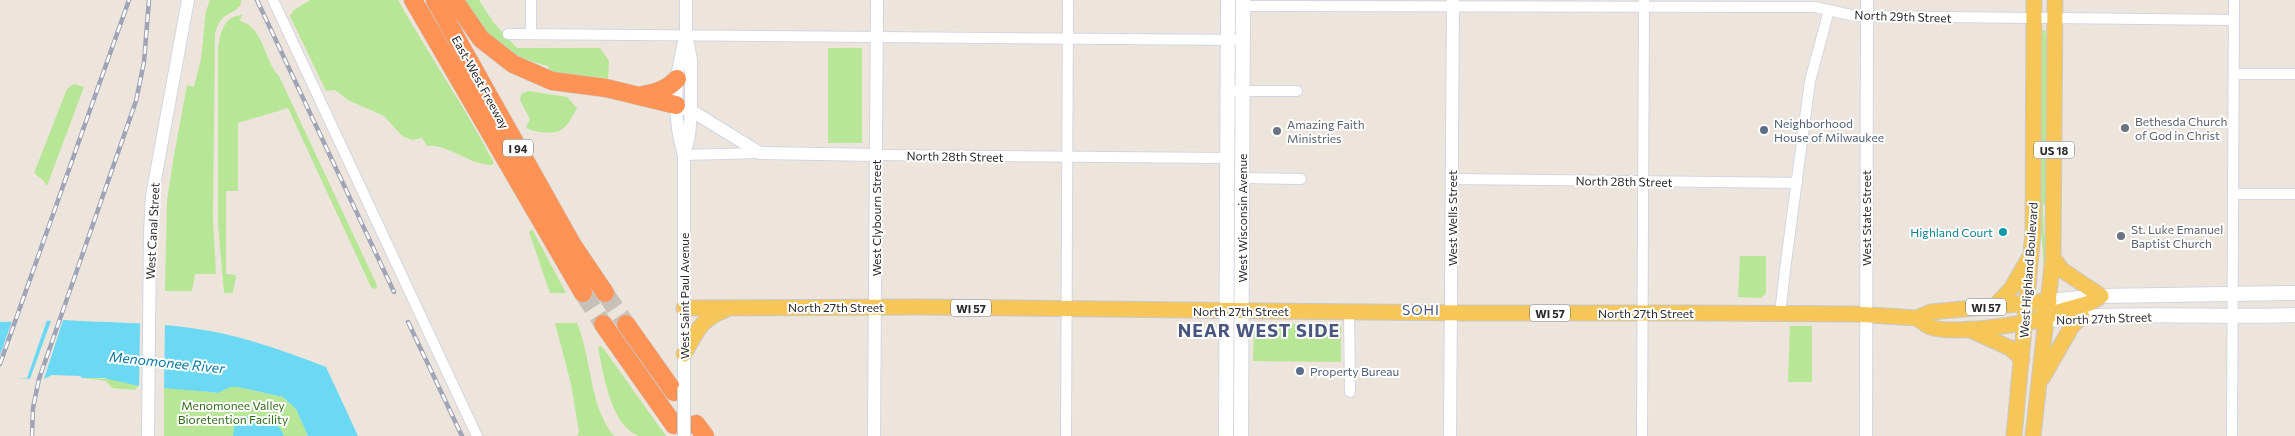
<svg xmlns="http://www.w3.org/2000/svg" width="2295" height="436" viewBox="0 0 2295 436" font-family="Commissioner,sans-serif">
<style>
.green{fill:#b7e696}
.water{fill:#6bd9f4}
.pier{fill:#ede5dc}
.lines{fill:none;stroke-linecap:round;stroke-linejoin:round}
.motorway-tunnel{stroke:#c6c0b9;stroke-width:18;stroke-dasharray:18 9;stroke-linecap:butt}
.minor-casing{stroke:#d1d6e4;stroke-width:12}
.tertiary-casing{stroke:#d1d6e4;stroke-width:14}
.secondary-casing{stroke:#d1d6e4;stroke-width:16}
.primary-casing{stroke:#c8c8c8;stroke-width:17}
.motorway-casing{stroke:#c8c8c8;stroke-width:19}
.minor{stroke:#fff;stroke-width:10}
.tertiary{stroke:#fff;stroke-width:12}
.secondary{stroke:#fff;stroke-width:14}
.primary{stroke:#f7c658;stroke-width:15}
.motorway{stroke:#ff9356;stroke-width:18}
.rail-casing{stroke:#9fa4b6;stroke-width:4.5}
.rail{stroke:#fff;stroke-width:2.5;stroke-dasharray:8;stroke-linecap:butt}
.tertiary-bridge-casing{stroke:#d1d6e4;stroke-width:14;stroke-linecap:butt}
.tertiary-bridge{stroke:#fff;stroke-width:12}
.worship-dot{fill:#6b7280;stroke:#fff;stroke-width:2}
.service-dot{fill:#5c6f8a;stroke:#fff;stroke-width:2}
.culture-dot{fill:#0f9aa8;stroke:#fff;stroke-width:2}
.labels{text-anchor:middle;dominant-baseline:central;stroke-width:4;stroke-linejoin:round;paint-order:stroke}
.shield{fill:#fff;stroke:#6b6b6b;stroke-width:1}
.shield-label{font-size:11px;font-weight:bold;fill:#2b2b2b}
.street-label{font-size:12px;fill:#2b2b2b;stroke:#fff}
.worship-label{font-size:12px;fill:#5b616d;stroke:#fff;text-anchor:start}
.service-label{font-size:12px;fill:#4e5e75;stroke:#fff;text-anchor:start}
.culture-label{font-size:12px;fill:#0d838f;stroke:#fff;text-anchor:end}
.park-label{font-size:12px;fill:#2f6c17;stroke:#fff}
.neighbourhood-label{font-size:14px;letter-spacing:1px;fill:#49567e;stroke:#fff}
.water-label{font-size:14px;font-style:italic;fill:#0778a2;stroke:#fff}
.district-label{font-size:18px;font-weight:bold;letter-spacing:1px;fill:#49567e;stroke:#fff}
</style>
<rect width="100%" height="100%" fill="#ede5dc"/>
<path class="green" d="M210 0H241C243 10 228 12 222 19 218 23 217 28 215 33L213 219 216 274H195L192 291H165L167 201 173 161 187 85 194 87 201 59 206 11Z
M310 0H398C429 55 465 107 494 163L491 165C469 165 449 144 427 146L422 138 412 140 402 136 384 116 348 100 335 90 326 91 290 16 294 10Z
M458 0H479L493 22 517 48H600L609 61 608 80 549 72 548 66C499 54 487 39 458 0Z
M242 15 240 21C264 27 264 61 279 76L376 283 377 288 375 289 371 287 288 108 238 123V191H226V274L236 275C236 281 233 287 233 293H224L218 224V50C220 34 223 16 242 15Z
M2042 30H2045L2051 59 2046 204 2043 205 2044 234 2049 241 2044 284 2043 252 2039 216 2040 37Z
M828 48H862V143H828Z
M74 84 84 87 47 186 43 180 34 173 67 89Z
M529 91 567 97 577 108C567 126 564 135 541 132 535 131 530 131 526 127L530 119 520 100 521 94Z
M532 229 566 293H550L529 232Z
M1740 256H1766V293L1761 298 1738 297Z
M555 323H577C592 359 589 406 614 436H577L579 432 571 384Z
M1258 324H1341V362L1253 361 1254 326Z
M1790 326H1812V382H1788Z
M601 346 606 352 666 436C658 436 647 436 639 436 611 427 603 372 598 347Z
M82 378 114 379 138 386 135 390 112 388 106 381Z
M164 387 218 393 230 387H238L283 397 296 409 308 436H164Z"/>
<path class="water" d="M66 320C107 323 150 322 191 328 237 334 283 350 326 367L358 436H308L296 409 283 397 238 387H230L218 393 210 392 139 386 104 378H82L80 376 52 375 44 379 0 378V322Z
M253 416C268 418 278 420 284 436H233L235 422 240 418Z"/>
<path class="pier" d="M66 318 112 321 63 320 44 379H30L51 321 47 320 27 378 0 380V355L12 321 0 319Z
M140 322 165 323 164 390 139 389Z"/>
<g class="lines">
<path class="motorway-tunnel" d="M583 293 603 324
M605 293 626 324"/>
<g class="minor-casing">
<path id="minor" d="M273 0 477 436
M531 0V34
M1243 6 1815 7 1855 16 2234 20
M508 34 1242 40
M2234 74H2295
M1228 91H1297
M684 155 760 153
M876 155 1227 158
M1243 178 1301 179
M1452 179 1797 183
M2233 194H2295
M1349 312 1350 392
M1780 314 1785 270 1810 81 1829 10
M1066 436 1068 0
M1642 436 1644 0
M2232 436 2234 0"/>
</g>
<g class="tertiary-casing">
<path id="tertiary" d="M676 105 697 114 760 153 876 155
M684 155 689 136 691 111V60L686 35V0
M684 388V155C672 116 675 74 686 35
M148 436 150 233 152 196 188 0
M874 436 877 0
M1450 436 1453 0
M1866 436 1867 0"/>
</g>
<g class="secondary-casing">
<path id="secondary" d="M2049 301 2101 296 2295 293
M2047 320C2129 311 2212 318 2295 315
M1226 436 1228 0
M1241 436 1243 0"/>
</g>
<g class="primary-casing">
<path id="primary" d="M1995 306 2011 289 2029 258
M684 308 918 307 1463 313H1690L1854 314 1917 318 1931 312 2049 301
M2040 317 2090 303 2101 296 2062 270 2053 257
M1917 318C1921 321 1926 325 1930 327 1954 335 2009 325 2035 321
M1968 329 2010 348 2022 359
M684 354C697 332 699 320 725 310
M2043 377 2072 326 2082 317
M2014 436 2033 232 2034 0
M2033 436 2053 257 2055 0"/>
</g>
<g class="motorway-casing">
<path id="motorway" d="M413 0 583 293
M435 0 572 244 605 293
M454 0 481 39 513 64 552 81 606 88 676 105
M643 95C657 93 668 89 677 79
M603 324 674 425
M626 324 674 392
M696 424 705 436"/>
</g>
<use href="#minor" class="minor"/>
<use href="#tertiary" class="tertiary"/>
<use href="#secondary" class="secondary"/>
<use href="#primary" class="primary"/>
<use href="#motorway" class="motorway"/>
<g class="rail-casing">
<path id="rail" d="M257 0 394 292
M408 322 462 436
M0 364 129 0
M32 436 33 408 39 379 136 101 144 62 149 0"/>
</g>
<use href="#rail" class="rail"/>
<g class="tertiary-bridge-casing">
<path id="tertiary-bridge" d="M684 388V436"/>
</g>
<use href="#tertiary-bridge" class="tertiary-bridge"/>
</g>
<g class="worship-dot">
<circle cx="2125" cy="128" r="5"/>
<circle cx="1277" cy="131" r="5"/>
<circle cx="2121" cy="236" r="5"/>
</g>
<g class="service-dot">
<circle cx="1764" cy="130" r="5"/>
<circle cx="1300" cy="371" r="5"/>
</g>
<circle class="culture-dot" cx="2003" cy="232" r="5"/>
<g class="labels">
<g class="shield">
<rect x="503" y="139.5" width="30" height="17" rx="4"/>
<rect x="2034" y="141.5" width="40" height="17" rx="4"/>
<rect x="1966" y="298.5" width="40" height="17" rx="4"/>
<rect x="951" y="299.5" width="40" height="17" rx="4"/>
<rect x="1530" y="304.5" width="40" height="17" rx="4"/>
</g>
<g class="shield-label">
<text x="518" y="148">I 94</text>
<text x="2054" y="150">US 18</text>
<text x="1986" y="307">WI 57</text>
<text x="971" y="308">WI 57</text>
<text x="1550" y="313">WI 57</text>
</g>
<g class="street-label">
<text transform="translate(1903 16) rotate(2)">North 29th Street</text>
<text transform="translate(481 82) rotate(61)">East-West Freeway</text>
<text transform="translate(955 156) rotate(1)">North 28th Street</text>
<text transform="translate(1624 181) rotate(1)">North 28th Street</text>
<text transform="translate(876 218) rotate(-90)">West Clybourn Street</text>
<text transform="translate(1242 218) rotate(-90)">West Wisconsin Avenue</text>
<text transform="translate(1452 218) rotate(-90)">West Wells Street</text>
<text transform="translate(1866 218) rotate(-90)">West State Street</text>
<text transform="translate(152 231) rotate(-87)">West Canal Street</text>
<text transform="translate(2028 270) rotate(-86)">West Highland Boulevard</text>
<text transform="translate(684 296) rotate(-90)">West Saint Paul Avenue</text>
<text x="836" y="307">North 27th Street</text>
<text x="1241" y="311">North 27th Street</text>
<text x="1646" y="313">North 27th Street</text>
<text transform="translate(2104 318) rotate(-2)">North 27th Street</text>
</g>
<g class="worship-label">
<text x="2135" y="121">Bethesda Church<tspan x="2135" dy="14">of God in Christ</tspan></text>
<text x="1287" y="124">Amazing Faith<tspan x="1287" dy="14">Ministries</tspan></text>
<text x="2131" y="229">St. Luke Emanuel<tspan x="2131" dy="14">Baptist Church</tspan></text>
</g>
<g class="service-label">
<text x="1774" y="123">Neighborhood<tspan x="1774" dy="14">House of Milwaukee</tspan></text>
<text x="1310" y="371">Property Bureau</text>
</g>
<g class="culture-label">
<text x="1993" y="232">Highland Court</text>
</g>
<g class="park-label">
<text x="233" y="405">Menomonee Valley<tspan x="233" dy="14">Bioretention Facility</tspan></text>
</g>
<g class="neighbourhood-label">
<text x="1421" y="309">SOHI</text>
</g>
<g class="water-label">
<text transform="translate(167 362) rotate(6)">Menomonee River</text>
</g>
<g class="district-label">
<text x="1259" y="330">NEAR WEST SIDE</text>
</g>
</g>
</svg>
